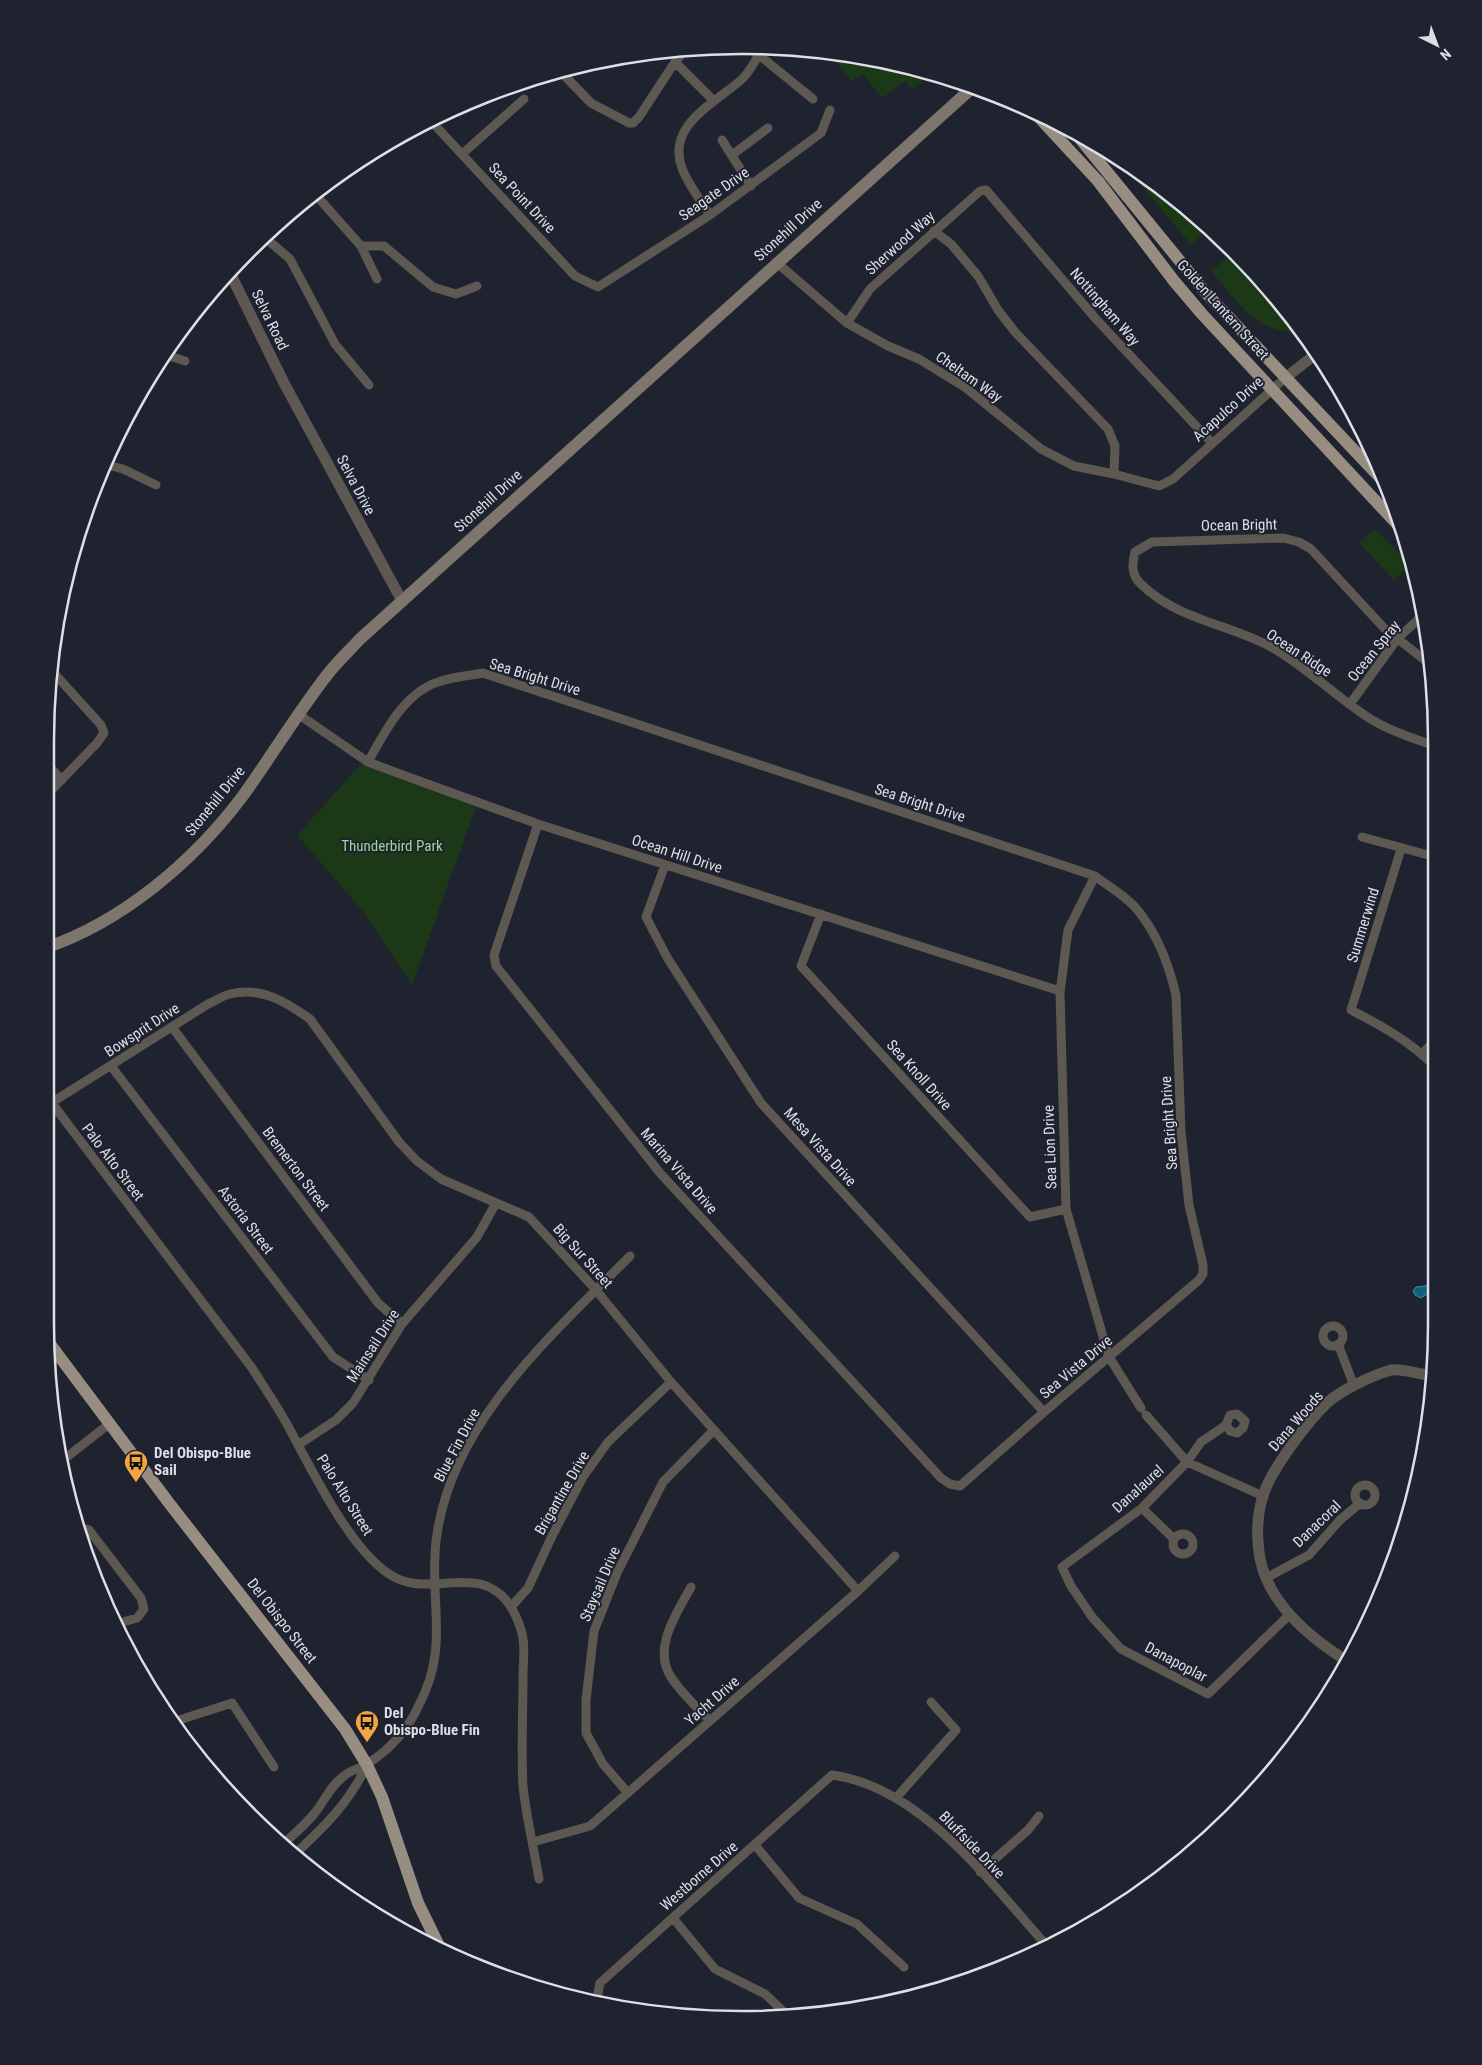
<svg xmlns="http://www.w3.org/2000/svg" width="1482" height="2065" viewBox="0 0 1482 2065" font-family="'Roboto Condensed',sans-serif">
<style>
.green{fill:#1b3917}
.water{fill:#0e627d;stroke:#4c889d}
.lines{fill:none;stroke-linecap:round;stroke-linejoin:round}
.minor{stroke:#5d5852;stroke-width:9}
.tertiary{stroke:#5d5852;stroke-width:11}
.secondary{stroke:#7e766d;stroke-width:12}
.primary{stroke:#978d81;stroke-width:12}
.labels{text-anchor:middle;dominant-baseline:central;stroke-width:4;stroke-linejoin:round;paint-order:stroke}
.street-label{font-size:15px;fill:#dddfe8;stroke:#1f222f}
.park-label{font-size:15px;fill:#9bd892;stroke:#1f222f}
.poi-label{font-size:15px;font-weight:bold;fill:#dddfe8;stroke:#1f222f;text-anchor:start}
.rim{fill:none;stroke:#dddfe8;stroke-width:2.5}
</style>
<rect width="100%" height="100%" fill="#1f222f"/>
<path class="green" d="M830 54 919 68 927 77 912 89 906 81 882 98 863 74 852 81Z
M1121 161 1165 189 1208 230 1191 245Z
M1233 253 1264 282 1300 331C1258 336 1235 299 1211 271Z
M1375 529 1408 562 1409 566 1394 580 1359 543Z
M361 764 476 807 412 985 364 913 297 835Z"/>
<path class="water" d="M1435 1280V1293L1430 1292 1421 1298 1415 1295 1413 1291 1416 1287 1425 1286Z"/>
<g class="lines">
<path class="minor" d="M759 55 813 99
M675 62 714 101
M561 72 591 103 629 123H633L639 117 675 62 685 50
M431 121 575 276 598 287 710 215 821 133 830 110
M722 140 751 186
M462 154 524 99
M732 155 768 128
M315 194 361 246 377 279
M710 215C701 201 687 183 682 168 666 125 715 103 741 80 750 72 757 58 763 47
M934 231 951 244 978 276 998 310 1015 332 1108 429 1115 446 1114 474
M263 236 290 259 335 344 369 385
M361 246H384L433 287 456 294 477 286
M776 262 847 323 888 346 919 359 966 388 1041 449 1074 466 1114 474 1159 486 1173 479 1285 378
M847 323 870 289 980 191 986 190 1096 319 1212 443
M166 355 185 361
M103 464 123 469 156 485
M1431 665 1384 628 1311 549 1299 542 1283 538 1152 542 1135 552C1132 564 1131 575 1141 584 1177 620 1230 624 1273 648 1306 667 1334 695 1366 716 1385 729 1409 737 1432 745
M1350 704 1397 639 1422 616
M298 714 368 762 411 778 538 824 1060 991
M45 762 62 780
M368 762C384 733 404 693 438 682 452 677 468 676 483 673L1095 876C1108 886 1124 895 1135 907 1156 931 1169 965 1176 995L1181 1131 1189 1205 1203 1265V1274L1199 1280 1044 1412 960 1486 950 1484 941 1478 660 1173 496 966 494 955 538 824
M45 797 97 743 104 733 101 725 52 671
M1362 837 1432 856
M1401 849 1351 1010C1380 1025 1410 1041 1434 1066
M665 865 646 917 668 959 761 1103 1044 1412
M1095 876 1068 930 1060 993 1066 1209 1109 1357 1141 1408
M821 914 801 966 1030 1217 1066 1209
M172 1027 378 1303 402 1324
M1422 1054 1433 1042
M111 1066 333 1357 369 1380
M45 1094 252 1368C264 1387 277 1406 288 1426 311 1468 353 1557 396 1578 434 1597 482 1561 511 1607 516 1615 522 1630 523 1639 525 1650 523 1664 523 1676 523 1713 521 1750 523 1786 526 1816 534 1849 539 1879
M51 1103 208 1004C215 1001 222 996 230 994 261 986 286 1002 310 1019L399 1142 417 1161 441 1179 529 1217 596 1290 671 1382 858 1591
M1323 1336a10 10 0 1 1 20 0a10 10 0 1 1-20 0Z
M1338 1344 1354 1386
M1146 1415 1187 1462 1263 1496
M1226 1425 1230 1431 1237 1433 1243 1428 1245 1421 1237 1414 1230 1415 1226 1425 1201 1442 1187 1462 1142 1508 1062 1567 1071 1586 1092 1617 1121 1649 1208 1694 1290 1614
M298 1445 336 1420 353 1403 402 1324 477 1237 496 1203
M63 1460 109 1424
M1355 1495a10 10 0 1 1 20 0a10 10 0 1 1-20 0Z
M1142 1508 1174 1539
M76 1526 89 1530 141 1598 144 1609 137 1618 116 1624
M1173 1544a10 10 0 1 1 20 0a10 10 0 1 1-20 0Z
M1266 1578 1309 1555 1340 1520 1360 1503
M691 1587C677 1613 652 1648 671 1677 681 1693 697 1707 710 1721
M511 1607 528 1588 552 1536 583 1477 608 1442 671 1382
M173 1722 232 1703 274 1767
M628 1793 603 1764 586 1733V1700L594 1631 617 1573 663 1482 714 1430
M896 1798 956 1730 931 1702
M533 1842 590 1826 858 1591 895 1556
M755 1845 799 1898 857 1924 904 1967
M281 1846C292 1836 304 1826 314 1814 324 1802 330 1786 344 1776 350 1770 360 1769 367 1764 389 1750 408 1729 419 1705 450 1646 429 1602 436 1542 449 1424 551 1336 630 1256
M294 1855C324 1827 349 1803 367 1765
M980 1872 1028 1830 1039 1816
M673 1918 715 1969 765 1994 786 2014
M596 2003 600 1983 832 1775C922 1787 990 1883 1048 1947"/>
<path class="tertiary" d="M229 271 284 383 402 601
M1285 378 1316 354
M1347 1661C1315 1641 1281 1614 1266 1578 1256 1555 1255 1520 1263 1496 1270 1471 1308 1421 1327 1403 1341 1390 1373 1375 1391 1370 1401 1368 1418 1374 1429 1375L1434 1378"/>
<path class="secondary" d="M45 948C122 922 193 862 242 797 271 757 296 715 327 675 337 662 349 651 360 639L972 88"/>
<path class="primary" d="M1033 111 1098 181 1174 281 1202 314 1397 524
M1077 135 1206 293 1386 484
M47 1340 169 1503 345 1729 367 1765 382 1797 418 1903 442 1952"/>
</g>
<defs>
<g id="bus-pin" transform="scale(1.25)"><path d="M0 17L-7.5 6A9.5 9.5 0 1 1 7.5 6Z" fill="#f3a443" stroke="#1f222f"/><path d="M-5-6H5V4H4V6H2V4H-2V6H-4V4H-5ZM-3.5-4V0h7V-4ZM-3.5 1.2v1.5H-2V1.2ZM2 1.2v1.5H3.5V1.2Z" fill="#111"/></g>
</defs>
<g fill-rule="evenodd">
<use href="#bus-pin" x="136" y="1462"/>
<use href="#bus-pin" x="367" y="1722"/>
</g>
<g class="labels">
<g class="street-label">
<text transform="translate(714 194) rotate(-35)">Seagate Drive</text>
<text transform="translate(522 198) rotate(47)">Sea Point Drive</text>
<text transform="translate(788 230) rotate(-42)">Stonehill Drive</text>
<text transform="translate(900 243) rotate(-42)">Sherwood Way</text>
<text transform="translate(1105 307) rotate(49)">Nottingham Way</text>
<text transform="translate(1223 310) rotate(48)">Golden Lantern Street</text>
<text transform="translate(270 320) rotate(64)">Selva Road</text>
<text transform="translate(969 377) rotate(35)">Cheltam Way</text>
<text transform="translate(1228 409) rotate(-42)">Acapulco Drive</text>
<text transform="translate(356 485) rotate(62)">Selva Drive</text>
<text transform="translate(488 501) rotate(-42)">Stonehill Drive</text>
<text transform="translate(1239 525) rotate(-1)">Ocean Bright</text>
<text transform="translate(1374 651) rotate(-51)">Ocean Spray</text>
<text transform="translate(1299 653) rotate(33)">Ocean Ridge</text>
<text transform="translate(535 677) rotate(17)">Sea Bright Drive</text>
<text transform="translate(215 801) rotate(-51)">Stonehill Drive</text>
<text transform="translate(920 803) rotate(18)">Sea Bright Drive</text>
<text transform="translate(677 854) rotate(18)">Ocean Hill Drive</text>
<text transform="translate(1363 925) rotate(-73)">Summerwind</text>
<text transform="translate(142 1030) rotate(-33)">Bowsprit Drive</text>
<text transform="translate(919 1075) rotate(48)">Sea Knoll Drive</text>
<text transform="translate(1169 1123) rotate(-94)">Sea Bright Drive</text>
<text transform="translate(820 1147) rotate(48)">Mesa Vista Drive</text>
<text transform="translate(1050 1147) rotate(-92)">Sea Lion Drive</text>
<text transform="translate(113 1162) rotate(53)">Palo Alto Street</text>
<text transform="translate(296 1169) rotate(53)">Bremerton Street</text>
<text transform="translate(679 1171) rotate(49)">Marina Vista Drive</text>
<text transform="translate(246 1220) rotate(53)">Astoria Street</text>
<text transform="translate(583 1256) rotate(48)">Big Sur Street</text>
<text transform="translate(373 1346) rotate(-57)">Mainsail Drive</text>
<text transform="translate(1076 1367) rotate(-40)">Sea Vista Drive</text>
<text transform="translate(1296 1421) rotate(-49)">Dana Woods</text>
<text transform="translate(457 1445) rotate(-62)">Blue Fin Drive</text>
<text transform="translate(1138 1489) rotate(-42)">Danalaurel</text>
<text transform="translate(562 1493) rotate(-60)">Brigantine Drive</text>
<text transform="translate(345 1495) rotate(58)">Palo Alto Street</text>
<text transform="translate(1317 1524) rotate(-44)">Danacoral</text>
<text transform="translate(600 1584) rotate(-67)">Staysail Drive</text>
<text transform="translate(282 1621) rotate(52)">Del Obispo Street</text>
<text transform="translate(1176 1662) rotate(28)">Danapoplar</text>
<text transform="translate(712 1701) rotate(-41)">Yacht Drive</text>
<text transform="translate(972 1845) rotate(46)">Bluffside Drive</text>
<text transform="translate(699 1876) rotate(-41)">Westborne Drive</text>
</g>
<g class="park-label">
<text x="392" y="846">Thunderbird Park</text>
</g>
<g class="poi-label">
<text x="154" y="1453">Del Obispo-Blue<tspan x="154" dy="17">Sail</tspan></text>
<text x="384" y="1713">Del<tspan x="384" dy="17">Obispo-Blue Fin</tspan></text>
</g>
</g>
<path d="M0 0H1482V2065H0ZM741 54H741A687 687 0 0 1 1428 741V1324A687 687 0 0 1 741 2011H741A687 687 0 0 1 54 1324V741A687 687 0 0 1 741 54Z" fill="#1f222f" fill-rule="evenodd"/>
<path class="rim" d="M741 54H741A687 687 0 0 1 1428 741V1324A687 687 0 0 1 741 2011H741A687 687 0 0 1 54 1324V741A687 687 0 0 1 741 54Z"/>
<g transform="translate(1437 45) rotate(138)" stroke="#1f222f" stroke-width="4" paint-order="stroke">
<path d="M0-4L9 19L0 12L-9 19Z" fill="#dddfe8"/>
<text y="-8" font-size="14" font-weight="bold" text-anchor="middle" fill="#dddfe8">N</text>
</g>
</svg>
